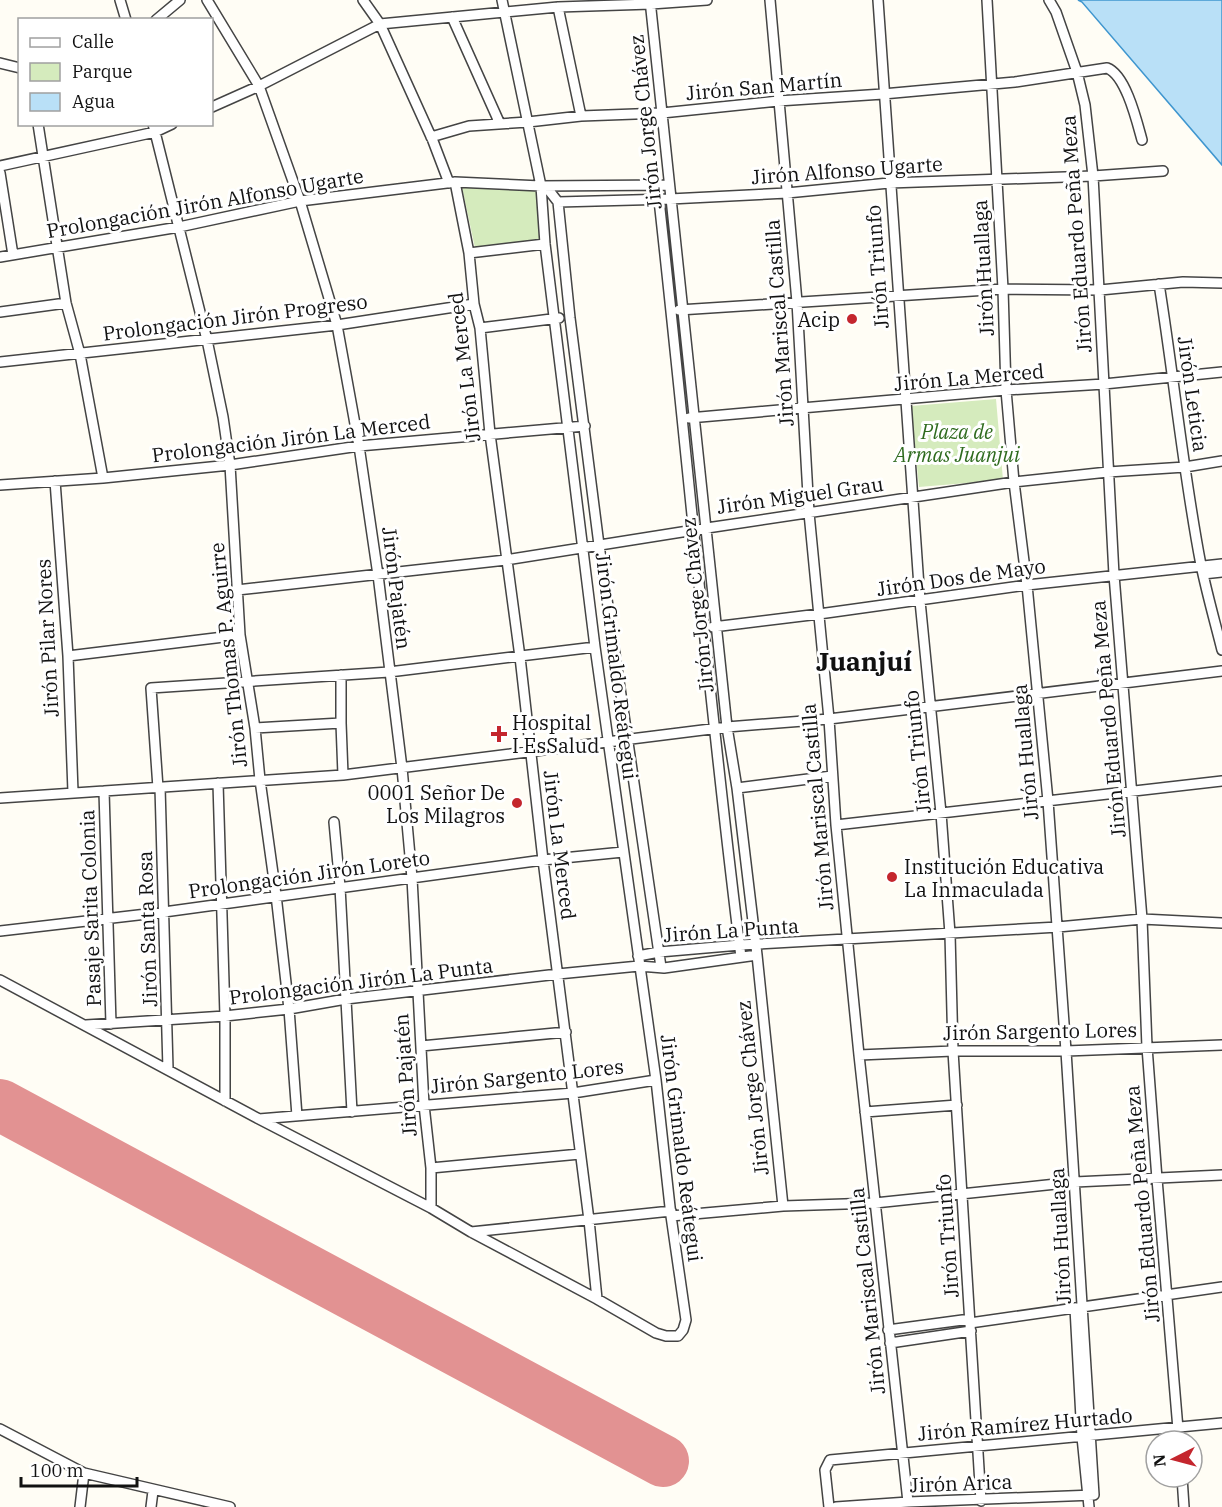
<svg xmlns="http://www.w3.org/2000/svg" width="1222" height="1507" viewBox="0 0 1222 1507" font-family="'IBM Plex Serif',serif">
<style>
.green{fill:#d5ebbd}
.water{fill:#b9e0f7;stroke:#3f96cf;stroke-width:1.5}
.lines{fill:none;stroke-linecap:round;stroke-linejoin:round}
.runway{stroke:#e29292;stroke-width:52}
.minor-casing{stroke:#444;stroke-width:12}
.minor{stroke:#fff;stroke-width:9}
.poi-dot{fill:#c4262e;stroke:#fff;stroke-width:2}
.labels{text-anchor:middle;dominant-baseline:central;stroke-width:6;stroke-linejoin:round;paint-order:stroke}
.street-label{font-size:20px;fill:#111;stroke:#fff}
.poi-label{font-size:20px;fill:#111;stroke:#fff;text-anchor:end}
.park-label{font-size:20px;font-style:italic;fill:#2f6b1f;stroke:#fff}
.district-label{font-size:26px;font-weight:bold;fill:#111;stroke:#fff}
</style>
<rect width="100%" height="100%" fill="#fffdf5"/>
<path class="green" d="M462 187 536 190 540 241 475 248Z
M996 399 1003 480 919 487 911 406Z"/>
<path class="water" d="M1078 0H1222V165L1082 2Z"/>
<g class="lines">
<path class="runway" d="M0 1105 663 1461"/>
<g class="minor-casing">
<path id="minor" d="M120 0 126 20
M207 0 259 86 300 201 337 325 359 446 378 575 402 768 412 878 424 1105 431 1168V1208
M363 0 380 24 433 141 449 183
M650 0 727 727 737 788 757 955 783 1206
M770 0 797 302 809 513 829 719 836 825 859 1055 908 1502
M878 0 920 601 941 813 950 934 953 1051 981 1501
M1049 0 1056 12 1077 72 1085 105 1093 176 1114 575 1142 919 1147 1047 1157 1179 1179 1441
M558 7 581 116
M452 17 500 124
M156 20 180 0
M0 63 20 68
M212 107 259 86 380 24 558 7 651 4 707 0
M38 124 66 303 80 354 103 478
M153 124 207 340 223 417 230 465 240 635 255 728 260 780 276 895 289 1009 297 1116
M431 137 469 126 528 122 581 116 662 113 778 101 883 94 1015 82 1107 68C1126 75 1137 122 1142 140
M0 166 155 132 172 124
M0 173 13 255
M455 182 469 253 474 304 480 328 490 434 520 657 543 860 589 1220 597 1299
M541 186 547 188 558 202 570 318 599 545 661 967
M659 200C687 452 709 705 741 957
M558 202 670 199 787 193 889 183 1093 176 1163 171
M469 253 545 244
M0 257 179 227 300 201 455 182 541 186 668 185
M1159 284C1174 377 1183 472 1201 565 1207 594 1215 622 1222 650
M679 310 1003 289 1100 290 1183 282 1222 283
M0 312 66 303
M480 328 559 318
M0 362 337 325 474 304
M689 418 1006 390 1104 384 1222 372
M55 481 68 656 73 792
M0 485 103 478 230 465 359 446 585 426
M1203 574 1222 572
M237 590 506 560 707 528 1014 482 1108 472 1185 467 1222 461
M713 627 819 614 1027 585 1222 564
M68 656 240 635
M341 675V723L343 775
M255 728 341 723
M218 783 225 1016V1101
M160 787 168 1069
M158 788 151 688 389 672 595 647
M737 788 832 776
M104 791 111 1024
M0 798 343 775 727 727 829 719 1222 671
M334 822 340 887 352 1112
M836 825 1222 781
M0 931 164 912 543 860 623 852
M638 956 659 952 740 945 1058 927 1142 919 1222 923
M0 980 259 1119 431 1208 471 1232 597 1299 656 1333 666 1336H678L683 1330 686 1320 671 1216 656 1080 595 647 545 244 541 186 502 0
M86 1025 225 1016 289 1009 346 999 558 974 639 966 664 968 757 955
M421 1046 566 1032
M859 1055 953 1051H1066L1222 1045
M865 1112 957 1105
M259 1119 573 1093 656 1080
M431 1168 580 1154
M671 1216 783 1206 875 1203 1075 1182 1222 1175
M471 1232 671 1211
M1075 1308 1082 1437 1089 1507
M970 1323 1222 1287
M888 1330 970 1319
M890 1343 971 1331
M0 1429 84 1473 230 1507
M1182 1477 1184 1507
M80 1507 84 1473
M151 1507 153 1491
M829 1507 825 1470 830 1460 1222 1423
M836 1507 908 1502 1094 1495 1066 1051 1048 801 1027 585 1014 482 1006 390 1003 289 987 0"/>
</g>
<use href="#minor" class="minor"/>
</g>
<g class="poi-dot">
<circle cx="852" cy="319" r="6"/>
<path d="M496 725h6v6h6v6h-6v6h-6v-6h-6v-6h6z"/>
<circle cx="517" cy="803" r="6"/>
<circle cx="892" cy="877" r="6"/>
</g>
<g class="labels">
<g class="street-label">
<text transform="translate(764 86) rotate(-5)">Jirón San Martín</text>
<text transform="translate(645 122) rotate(-96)">Jirón Jorge Chávez</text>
<text transform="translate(847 170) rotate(-4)">Jirón Alfonso Ugarte</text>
<text transform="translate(205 203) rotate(-10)">Prolongación Jirón Alfonso Ugarte</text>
<text transform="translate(1076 234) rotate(-94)">Jirón Eduardo Peña Meza</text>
<text transform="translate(877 267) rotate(-94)">Jirón Triunfo</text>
<text transform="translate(983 268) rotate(-93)">Jirón Huallaga</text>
<text transform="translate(235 317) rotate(-7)">Prolongación Jirón Progreso</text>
<text transform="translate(779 323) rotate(-94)">Jirón Mariscal Castilla</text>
<text transform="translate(464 367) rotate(-97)">Jirón La Merced</text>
<text transform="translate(969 377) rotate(-5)">Jirón La Merced</text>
<text transform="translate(1193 394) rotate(82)">Jirón Leticia</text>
<text transform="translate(291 438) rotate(-7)">Prolongación Jirón La Merced</text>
<text transform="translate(800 495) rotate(-8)">Jirón Miguel Grau</text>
<text transform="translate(961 577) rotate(-8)">Jirón Dos de Mayo</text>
<text transform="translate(397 588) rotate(83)">Jirón Pajatén</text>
<text transform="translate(697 605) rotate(-96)">Jirón Jorge Chávez</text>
<text transform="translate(47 638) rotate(-93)">Jirón Pilar Nores</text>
<text transform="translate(228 655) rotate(-96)">Jirón Thomas P. Aguirre</text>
<text transform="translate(617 666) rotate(83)">Jirón Grimaldo Reátegui</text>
<text transform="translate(1108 719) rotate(-95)">Jirón Eduardo Peña Meza</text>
<text transform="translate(917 752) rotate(-96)">Jirón Triunfo</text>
<text transform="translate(1025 752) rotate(-95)">Jirón Huallaga</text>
<text transform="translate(817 807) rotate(-95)">Jirón Mariscal Castilla</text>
<text transform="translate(560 845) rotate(83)">Jirón La Merced</text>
<text transform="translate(309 874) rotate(-8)">Prolongación Jirón Loreto</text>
<text transform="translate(90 908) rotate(-92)">Pasaje Sarita Colonia</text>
<text transform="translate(147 929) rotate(-92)">Jirón Santa Rosa</text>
<text transform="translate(731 930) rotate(-4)">Jirón La Punta</text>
<text transform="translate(361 981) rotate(-7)">Prolongación Jirón La Punta</text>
<text transform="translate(1040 1031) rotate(-1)">Jirón Sargento Lores</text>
<text transform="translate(405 1075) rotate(-94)">Jirón Pajatén</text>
<text transform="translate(527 1076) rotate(-6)">Jirón Sargento Lores</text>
<text transform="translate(752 1088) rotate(-96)">Jirón Jorge Chávez</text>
<text transform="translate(682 1148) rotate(83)">Jirón Grimaldo Reátegui</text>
<text transform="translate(1142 1204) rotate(-95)">Jirón Eduardo Peña Meza</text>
<text transform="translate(947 1236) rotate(-94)">Jirón Triunfo</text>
<text transform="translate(1060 1236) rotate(-93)">Jirón Huallaga</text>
<text transform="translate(867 1291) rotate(-96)">Jirón Mariscal Castilla</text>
<text transform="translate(1025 1424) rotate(-5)">Jirón Ramírez Hurtado</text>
<text transform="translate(961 1483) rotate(-2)">Jirón Arica</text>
</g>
<g class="poi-label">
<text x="840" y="319">Acip</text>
<text x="512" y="722" text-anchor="start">Hospital<tspan x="512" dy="23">I EsSalud</tspan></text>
<text x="505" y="792">0001 Señor De<tspan x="505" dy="23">Los Milagros</tspan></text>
<text x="904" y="866" text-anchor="start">Institución Educativa<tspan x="904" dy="23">La Inmaculada</tspan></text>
</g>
<g class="park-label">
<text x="957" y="431">Plaza de<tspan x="957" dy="23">Armas Juanjui</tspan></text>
</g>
<g class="district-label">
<text x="864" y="661">Juanjuí</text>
</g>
</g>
<rect x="18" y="18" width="195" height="108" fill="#ffffff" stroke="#a0a0a0" stroke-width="1.5"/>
<rect x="30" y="38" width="30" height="9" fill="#ffffff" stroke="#a0a0a0" stroke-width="1.5"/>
<text x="72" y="48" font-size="18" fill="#111111">Calle</text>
<rect x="30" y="63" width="30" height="18" fill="#d5ebbd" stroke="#a0a0a0" stroke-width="1.5"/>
<text x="72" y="78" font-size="18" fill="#111111">Parque</text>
<rect x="30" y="93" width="30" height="18" fill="#b9e0f7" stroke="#a0a0a0" stroke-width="1.5"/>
<text x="72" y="108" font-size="18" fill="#111111">Agua</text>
<g transform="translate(1174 1459) rotate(264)"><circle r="28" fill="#ffffff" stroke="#a0a0a0" stroke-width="1.5"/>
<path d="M0-4.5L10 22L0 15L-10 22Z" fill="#c4262e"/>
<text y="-9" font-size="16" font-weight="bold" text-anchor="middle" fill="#111111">N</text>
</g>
<path d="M21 1477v9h116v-9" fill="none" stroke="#111111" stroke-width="3"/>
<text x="30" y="1477" font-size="18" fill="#111111" stroke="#ffffff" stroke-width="4.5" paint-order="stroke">100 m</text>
</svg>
